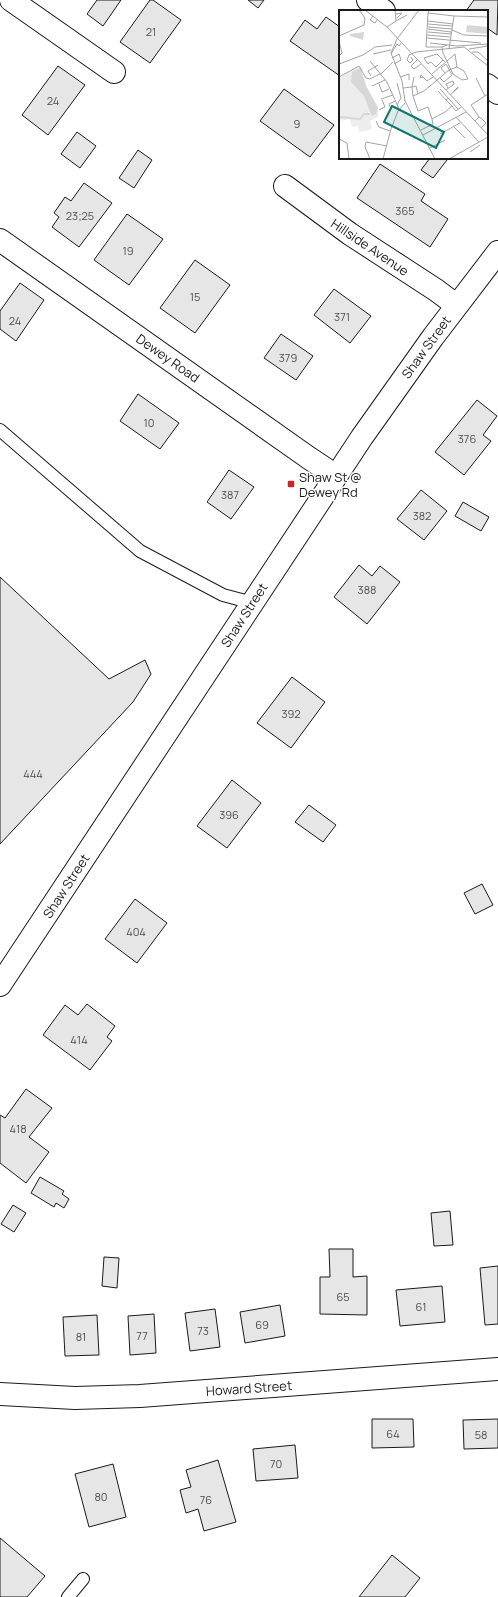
<svg xmlns="http://www.w3.org/2000/svg" width="498" height="1597" viewBox="0 0 498 1597" font-family="Manrope,sans-serif">
<style>
.building{fill:#e6e6e6;stroke:#1a1a1a}
.lines{fill:none;stroke-linecap:round;stroke-linejoin:round}
.service-casing{stroke:#1a1a1a;stroke-width:14}
.minor-casing{stroke:#1a1a1a;stroke-width:24}
.tertiary-casing{stroke:#1a1a1a;stroke-width:24}
.service{stroke:#fff;stroke-width:12}
.minor{stroke:#fff;stroke-width:22}
.tertiary{stroke:#fff;stroke-width:22}
.poi-dot{fill:#c62828;stroke:#fff;stroke-width:1.5}
.labels{text-anchor:middle;dominant-baseline:central;stroke-width:3;stroke-linejoin:round;paint-order:stroke}
.number-label{font-size:11px;fill:#4d4d4d}
.street-label{font-size:13px;fill:#1a1a1a;stroke:#fff}
.poi-label{font-size:13px;fill:#1a1a1a;stroke:#fff;text-anchor:start}
.inset-river{fill:none;stroke:#d7d7d7;stroke-width:2}
.inset-road{fill:none;stroke:#a3a3a3;stroke-width:1}
.view{fill:#0f766e;fill-opacity:0.15;stroke:#0f766e;stroke-width:2}
.inset-edge{fill:none;stroke:#1a1a1a;stroke-width:2}
</style>
<rect width="100%" height="100%" fill="#fff"/>
<path class="building" d="M97 0H121L103 26 87 14Z
M150 0H153L181 20 150 63 120 42Z
M248 0H264L258 8Z
M474 0H498L497 35 487 28V11H466Z
M326 17 340 27V76L290 41 305 20 317 29Z
M58 66 85 85 48 135 22 115Z
M284 89 334 125 310 157 260 121Z
M77 132 96 146 80 168 61 154Z
M138 150 152 160 134 188 119 178Z
M430 158H445L447 160 433 178 421 170Z
M380 164 425 194 421 201 448 219 430 247 357 198Z
M84 183 112 203 79 247 52 227 59 217 54 213 65 197 71 201Z
M127 214 163 239 129 285 94 260Z
M195 260 230 285 195 333 160 308Z
M20 283 44 300 16 341 0 329V311Z
M334 289 371 316 350 343 314 315Z
M281 334 313 356 296 380 264 358Z
M138 394 179 423 160 449 120 421Z
M477 400 497 416 483 435 491 441 464 475 435 452Z
M229 470 254 487 231 519 207 502Z
M421 490 447 511 424 540 397 519Z
M463 502 489 517 481 531 455 516Z
M359 565 372 576 380 566 400 582 367 624 334 597Z
M0 577 109 679 145 660 151 674 133 702 0 844Z
M292 677 325 702 291 748 257 723Z
M232 780 261 803 227 848 197 826Z
M309 805 336 825 323 842 295 822Z
M482 884 493 905 475 914 464 893Z
M135 899 167 923 137 963 105 939Z
M87 1004 115 1026 107 1037 112 1041 90 1070 43 1035 65 1005 78 1015Z
M26 1089 52 1108 29 1137 49 1152 26 1183 0 1163V1115L5 1118Z
M40 1177 64 1191 62 1194 69 1199 64 1208 56 1203 54 1207 31 1193Z
M13 1205 26 1213 14 1232 1 1224Z
M450 1211 453 1245 434 1246 431 1213Z
M329 1249H353V1277L367 1276V1315L320 1314V1277H330Z
M104 1257 119 1258 117 1288 102 1286Z
M498 1266V1324L485 1325 480 1268Z
M442 1286 445 1322 400 1326 396 1290Z
M280 1305 285 1336 245 1343 240 1312Z
M215 1309 220 1347 190 1351 185 1313Z
M154 1314 156 1353 130 1355 128 1316Z
M97 1315 99 1355 65 1356 63 1317Z
M372 1419H413L414 1447 372 1448Z
M498 1419V1448L464 1449 463 1420Z
M295 1445 298 1478 256 1481 253 1449Z
M218 1460 236 1522 204 1531 198 1509 186 1513 180 1490 191 1487 186 1470Z
M113 1464 126 1517 89 1527 75 1474Z
M0 1538 45 1576 27 1597H0Z
M392 1555 420 1578 405 1597H359Z"/>
<g class="lines">
<g class="service-casing">
<path id="service" d="M0 430 140 551 223 595 253 603
M68 1597 83 1579"/>
</g>
<g class="minor-casing">
<path id="minor" d="M11 0 114 72
M368 0 384 11
M487 85 498 93
M285 186 350 234 436 290 456 305
M0 240 309 458 336 476"/>
</g>
<g class="tertiary-casing">
<path id="tertiary" d="M0 985 362 437 433 337 498 252
M0 1394 75 1398 140 1396 498 1369"/>
</g>
<use href="#service" class="service"/>
<use href="#minor" class="minor"/>
<use href="#tertiary" class="tertiary"/>
</g>
<rect class="poi-dot" x="287" y="480" width="8" height="8" rx="2"/>
<g class="labels">
<g class="number-label">
<text x="151" y="31">21</text>
<text x="53" y="100">24</text>
<text x="297" y="123">9</text>
<text x="405" y="210">365</text>
<text x="80" y="215">23;25</text>
<text x="128" y="250">19</text>
<text x="195" y="296">15</text>
<text x="342" y="316">371</text>
<text x="15" y="320">24</text>
<text x="288" y="357">379</text>
<text x="149" y="422">10</text>
<text x="467" y="438">376</text>
<text x="230" y="494">387</text>
<text x="422" y="515">382</text>
<text x="367" y="589">388</text>
<text x="291" y="713">392</text>
<text x="33" y="773">444</text>
<text x="229" y="814">396</text>
<text x="136" y="931">404</text>
<text x="79" y="1039">414</text>
<text x="18" y="1128">418</text>
<text x="343" y="1296">65</text>
<text x="421" y="1306">61</text>
<text x="262" y="1324">69</text>
<text x="203" y="1330">73</text>
<text x="142" y="1335">77</text>
<text x="81" y="1336">81</text>
<text x="393" y="1433">64</text>
<text x="481" y="1434">58</text>
<text x="276" y="1463">70</text>
<text x="101" y="1496">80</text>
<text x="206" y="1499">76</text>
</g>
<g class="street-label">
<text transform="translate(370 247) rotate(34)">Hillside Avenue</text>
<text transform="translate(426 347) rotate(-54)">Shaw Street</text>
<text transform="translate(168 358) rotate(35)">Dewey Road</text>
<text transform="translate(244 615) rotate(-57)">Shaw Street</text>
<text transform="translate(66 886) rotate(-57)">Shaw Street</text>
<text transform="translate(249 1388) rotate(-4)">Howard Street</text>
</g>
<g class="poi-label">
<text x="299" y="477">Shaw St @<tspan x="299" dy="15">Dewey Rd</tspan></text>
</g>
</g>
<g transform="translate(339 10)">
<rect width="149" height="149" fill="#fff"/>
<path d="M18 57 23 58 28 77 39 97V107L31 111 33 119 20 122 19 116 13 117 11 109 0 111V68Z" fill="#ededed"/>
<path d="M128 15 149 17V24L127 22ZM25 22 24 30 11 26V24ZM21 58 27 76 39 98 37 104 33 106 25 86 12 72 13 62Z" fill="#d7d7d7"/>
<path class="inset-river" d="M0 107 21 109 25 104H31"/>
<path class="inset-road" d="M26 0 48 17 149 125M90 0 89 3 115 6M89 3 87 37H103M57 4 63 3 58 8M34 6 31 10 36 13 38 10M57 11 68 5M89 11 114 14M89 14 113 16M48 17 57 11 56 0M89 17 113 19M89 19 112 22M113 20 125 25 149 26M89 22 112 24M88 25 111 27M0 26 25 15 26 8 20 0M88 28 142 33M58 29 52 43 63 71 66 91 96 149M58 29 80 0M0 31 3 43 0 46M91 33 118 36 149 34M108 35 103 37 104 43 114 64 123 70 129 69 125 61 118 57M110 39 115 6 149 7M130 39 149 36M133 42H139L149 51M34 44 52 40M52 44 58 34 60 36 62 33M72 47 74 50 71 53 68 50 70 45 77 42 125 37 149 56M53 48 60 44 62 50 55 54M78 50 72 56 75 59 82 54M104 50 97 57 92 52 89 54 85 48 98 44 106 52M31 51 48 72 60 99M0 54 24 45 36 37 53 35M106 63 102 58 107 54 113 65M32 66 29 61 39 55M0 67 20 56 27 68 31 69 43 63 54 52M61 67 70 64V70M75 67 73 77 77 76 79 84M84 67 81 68 82 65 88 71 94 67M101 68 105 72 113 65M137 68 146 86M58 73 62 88 58 95M40 74 43 82 50 79M33 76 46 70M64 78 73 77 74 86 85 81 110 60 118 57 116 44 93 64M101 79 119 99M107 80 115 74 114 71 107 74 109 78M99 81 107 90M111 85 119 78V77L115 81M74 86 79 101 89 97 93 109 106 102 113 96 117 101 122 97M110 88 107 90 113 96M42 89 54 85M52 99 50 94 56 91M40 100 46 97 43 90M117 107 140 132M140 107 132 95 149 84M37 111 40 117 51 121M136 111 140 107 143 109 147 113 142 118M115 117 126 128M82 120 94 114 93 109M101 124 121 113M84 125 127 102M0 129 8 133 10 149M91 138 106 130M131 142 141 135M31 149 26 137 27 132 48 136M44 149 52 119 59 101 66 93M110 149 149 127"/>
<path class="view" d="M53 96 105 122 97 138 45 112Z"/>
<rect width="149" height="149" class="inset-edge"/>
</g>
</svg>
